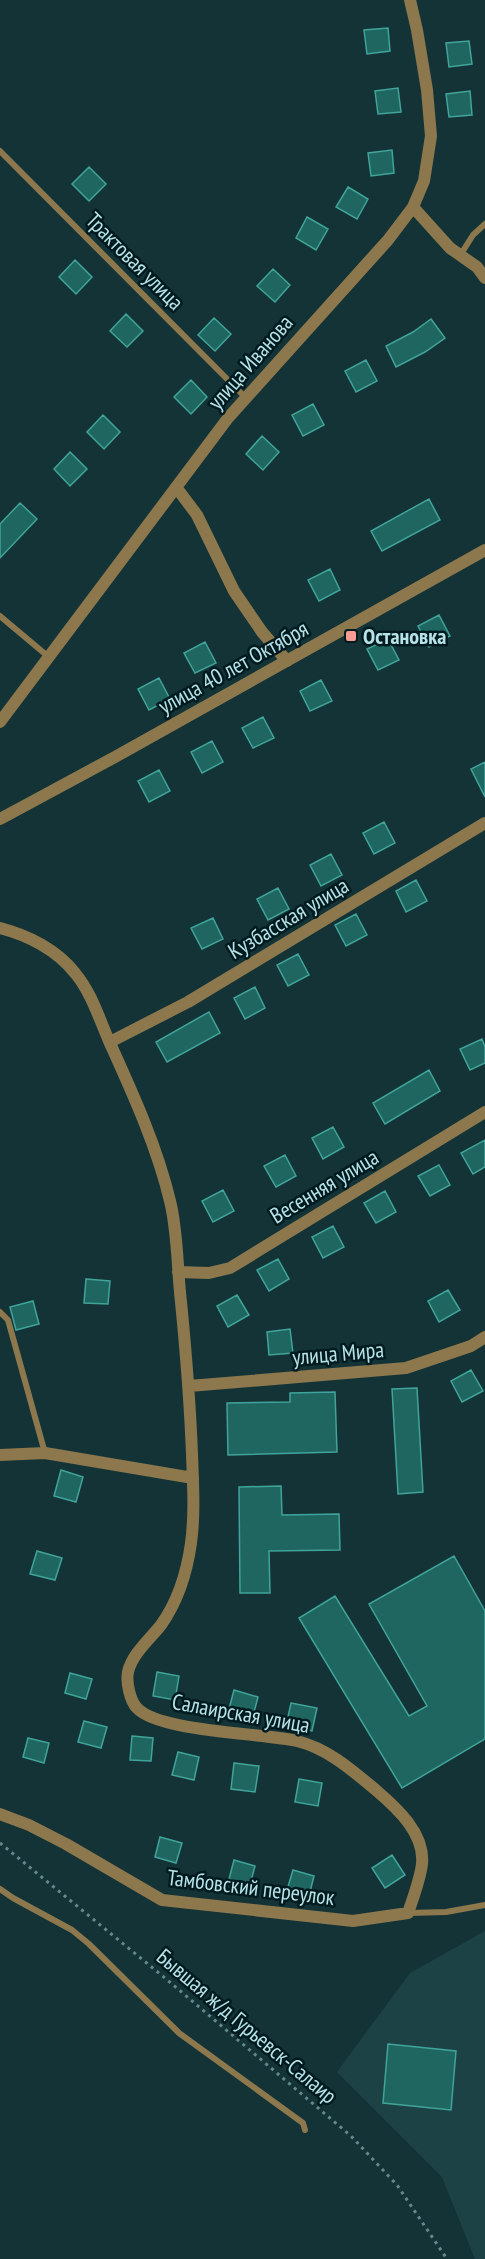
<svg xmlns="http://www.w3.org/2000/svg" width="485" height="2259" viewBox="0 0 485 2259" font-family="'PT Sans Narrow',sans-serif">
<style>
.built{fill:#1d4246}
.building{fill:#1e665f;stroke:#40a49a;stroke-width:1.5}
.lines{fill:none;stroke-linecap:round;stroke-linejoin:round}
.path{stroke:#63898d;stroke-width:3;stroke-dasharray:3 4.5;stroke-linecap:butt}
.service{stroke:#8c784c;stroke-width:6}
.minor{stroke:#8c784c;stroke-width:12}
.tertiary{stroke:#8c784c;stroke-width:12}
.poi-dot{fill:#f59c93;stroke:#001b1f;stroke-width:2}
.labels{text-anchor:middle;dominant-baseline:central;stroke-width:5;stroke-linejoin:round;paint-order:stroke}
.street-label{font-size:22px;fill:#b6e2e8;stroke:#001b1f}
.poi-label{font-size:22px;font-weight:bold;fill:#b6e2e8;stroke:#001b1f;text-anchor:start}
</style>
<rect width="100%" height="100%" fill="#143337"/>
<path class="built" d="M485 1931V2259H475L442 2177 337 2072 410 1973Z"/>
<path class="building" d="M388 28 390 51 367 54 364 30Z
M469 41 472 64 449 67 446 43Z
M398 88 401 112 378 114 375 91Z
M470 91 472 115 449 117 446 94Z
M392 150 394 173 371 176 368 153Z
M89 167 106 184 89 201 72 184Z
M348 187 368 199 357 219 336 207Z
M307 217 328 229 316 250 296 238Z
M75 260 92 277 76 294 59 277Z
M273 269 290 285 275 302 257 286Z
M126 314 143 331 127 347 110 331Z
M214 318 231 334 215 351 198 335Z
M431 319 445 338 425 352 396 367 386 346 413 332Z
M366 360 377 381 356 392 345 371Z
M191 380 207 397 191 414 174 397Z
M313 404 324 425 303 436 292 415Z
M103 415 120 432 104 449 87 432Z
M262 436 279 452 263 470 246 454Z
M70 452 87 469 70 486 54 469Z
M429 499 440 520 382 551 371 531Z
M20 503 37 519 0 558V524Z
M330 569 340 590 319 601 308 580Z
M439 615 450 636 429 647 418 626Z
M388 639 399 660 378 670 367 649Z
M205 642 216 663 195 673 184 653Z
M159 678 170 699 149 710 138 689Z
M321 680 332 701 310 711 300 691Z
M263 717 274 738 253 748 242 728Z
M212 741 223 762 202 773 191 752Z
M485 762V797L471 769Z
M159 770 170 791 149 802 138 781Z
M384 822 395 843 374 854 363 833Z
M331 854 342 875 321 886 310 865Z
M416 880 427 901 406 912 396 891Z
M278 888 289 909 268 920 257 899Z
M356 914 367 935 346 946 335 925Z
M213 918 223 939 202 949 191 928Z
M298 954 309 975 288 986 277 965Z
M255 987 265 1008 245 1019 234 998Z
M209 1012 220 1033 167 1062 156 1042Z
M482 1039 485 1047V1063L470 1070 460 1049Z
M429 1070 440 1091 385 1124 373 1103Z
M333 1127 344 1147 323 1159 312 1138Z
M485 1140V1167L473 1174 461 1153Z
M285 1155 296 1176 276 1187 264 1166Z
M439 1165 450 1185 430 1196 418 1176Z
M223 1190 234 1211 213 1222 202 1201Z
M385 1191 396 1212 376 1223 364 1203Z
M333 1226 344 1247 323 1258 312 1237Z
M278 1259 289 1279 269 1291 257 1270Z
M86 1279 110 1281 108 1304 84 1303Z
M448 1290 460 1310 439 1322 428 1301Z
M237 1295 249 1315 228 1327 217 1306Z
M33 1301 39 1324 16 1330 10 1307Z
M290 1329 293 1353 269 1355 267 1332Z
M471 1370 483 1391 462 1402 451 1381Z
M417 1388 423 1492 398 1494 392 1389Z
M335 1392 337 1452 228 1455 227 1403 290 1402V1393Z
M61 1470 83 1477 76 1502 54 1496Z
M281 1486 282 1515 339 1514 340 1550 269 1551 270 1593H240L239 1487Z
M37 1551 62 1558 55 1580 30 1574Z
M454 1556 485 1611V1739L402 1788 299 1618 335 1596 409 1716 427 1706 369 1604Z
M157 1672 179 1676 175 1700 153 1696Z
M70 1673 92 1679 86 1699 65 1693Z
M234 1690 258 1697 253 1716 229 1709Z
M291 1703 317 1708 312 1731 286 1726Z
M84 1721 107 1727 101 1748 78 1742Z
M132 1736 153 1738 151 1761 130 1760Z
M28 1738 49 1743 44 1763 23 1757Z
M178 1752 199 1757 194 1780 172 1775Z
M234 1763 259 1766 255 1792 231 1789Z
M299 1779 322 1783 318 1806 295 1802Z
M160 1837 182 1843 176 1863 155 1857Z
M392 1855 405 1875 385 1888 372 1868Z
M234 1860 255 1866 250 1885 229 1879Z
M293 1870 314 1876 309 1896 287 1890Z
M388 2044 456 2051 451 2110 383 2103Z"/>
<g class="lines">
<path class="path" d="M0 1843 165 1978 351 2136 397 2185 447 2259"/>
<path class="service" d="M0 151 245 397
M461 254 473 235 485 224
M0 616 50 658
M0 1312 8 1320 45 1453
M0 1889 13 1898 72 1930 89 1944 179 2033 303 2123 305 2130
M409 1913 446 1912 485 1905"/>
<path class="minor" d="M413 207 450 248 477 267 485 278
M176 487 197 515 234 591 262 632 287 661
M0 722 228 418 388 240 413 207 424 181 431 136 427 90 417 30 410 0
M0 928C28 935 57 950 75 973 91 992 99 1018 109 1041 132 1092 157 1146 170 1201 178 1233 177 1268 181 1302 186 1353 190 1403 192 1454 193 1483 195 1514 191 1543 187 1572 178 1601 161 1625 150 1639 132 1654 128 1672 126 1682 130 1701 137 1708 159 1732 263 1733 297 1741 329 1749 353 1771 377 1791 398 1809 425 1834 422 1864 420 1880 413 1898 408 1913L353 1921 162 1900 66 1844 29 1825 0 1814
M110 1042 188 1002 485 823
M178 1272 209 1273 230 1268 485 1112
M189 1386 406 1368 471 1346 485 1337
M0 1455 45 1453 193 1478"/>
<path class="tertiary" d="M0 819 115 757 485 550"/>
</g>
<rect class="poi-dot" x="345" y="630" width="12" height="12" rx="3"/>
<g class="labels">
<g class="street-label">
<text transform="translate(135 261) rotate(45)">Трактовая улица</text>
<text transform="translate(250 362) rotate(-49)">улица Иванова</text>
<text transform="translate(233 667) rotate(-29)">улица 40 лет Октября</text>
<text transform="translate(288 918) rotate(-31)">Кузбасская улица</text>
<text transform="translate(324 1186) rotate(-31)">Весенняя улица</text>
<text transform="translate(338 1353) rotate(-5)">улица Мира</text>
<text transform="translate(241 1713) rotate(10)">Салаирская улица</text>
<text transform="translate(251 1887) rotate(7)">Тамбовский переулок</text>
<text transform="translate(247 2026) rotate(40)">Бывшая ж/д Гурьевск-Салаир</text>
</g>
<g class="poi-label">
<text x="363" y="636">Остановка</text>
</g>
</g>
</svg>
